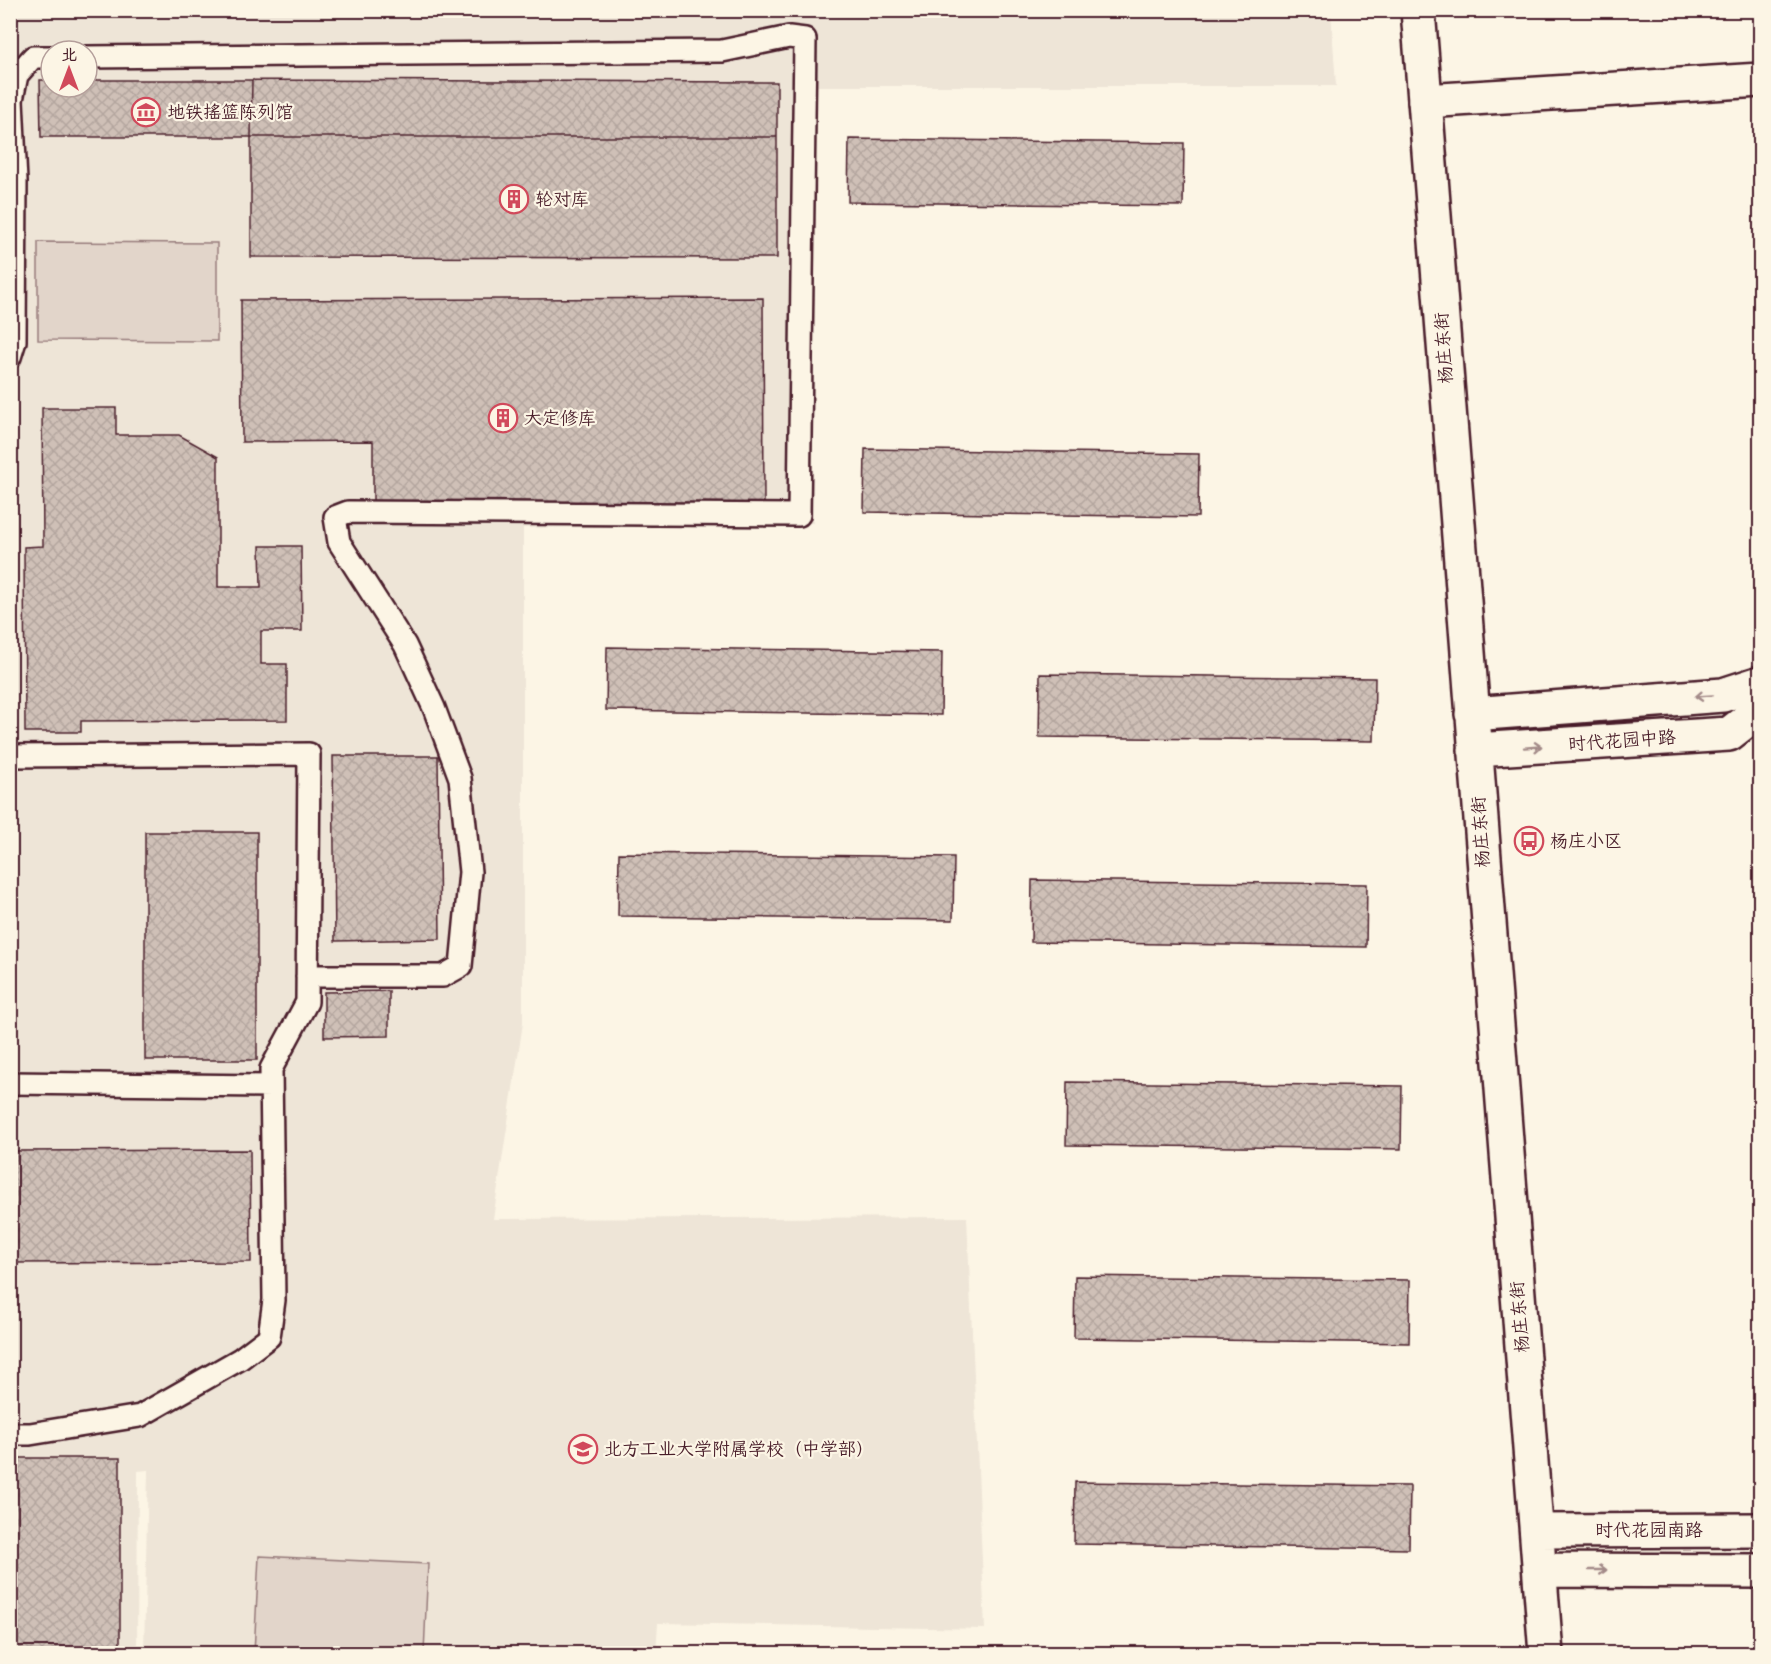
<svg xmlns="http://www.w3.org/2000/svg" width="1771" height="1664" viewBox="0 0 1771 1664" font-family="Pangolin,'LXGW WenKai TC',sans-serif">
<style>
.built{fill:#eee5d7;fill-rule:evenodd}
.pitch{fill:#e2d5ca;stroke:#967a7a;stroke-width:1.5}
.building{fill:url(#building-cross-hatch);stroke:#4a1f2b;stroke-width:1.5}
.lines{fill:none;stroke-linecap:round;stroke-linejoin:round}
.lane-casing{stroke:#4a1f2b;stroke-width:26}
.street-casing{stroke:#4a1f2b;stroke-width:38}
.secondary-casing{stroke:#4a1f2b;stroke-width:38}
.lane{stroke:#fcf5e5;stroke-width:21}
.street{stroke:#fcf5e5;stroke-width:33}
.secondary{stroke:#fcf5e5;stroke-width:33}
.oneway{stroke:#a38a88}
.labels{text-anchor:middle;dominant-baseline:central;stroke-width:4.5;stroke-linejoin:round;paint-order:stroke}
.poi-label{font-size:18px;fill:#4a1f2b;stroke:#fcf5e5;text-anchor:start}
.street-label{font-size:18px;fill:#4a1f2b;stroke:#fcf5e5}
</style>
<defs>
<pattern id="building-cross-hatch" width="8" height="8" patternUnits="userSpaceOnUse" patternTransform="scale(1.5)"><rect width="8" height="8" fill="#cfc0b7"/><path d="M0 0l8 8M0 8l8-8" fill="none" stroke="#b3a59e"/></pattern>
</defs>
<rect width="100%" height="100%" fill="#fcf5e5"/>
<filter id="ink" filterUnits="userSpaceOnUse"><feTurbulence type="fractalNoise" baseFrequency=".0167" numOctaves="2"/><feDisplacementMap in="SourceGraphic" scale="12" xChannelSelector="R" yChannelSelector="G"/><feConvolveMatrix kernelMatrix="1 2 1 2 8 2 1 2 1" color-interpolation-filters="sRGB"/></filter>
<g filter="url(#ink)">
<path class="built" d="M11 11H1331L1336 86H814L813 523 523 528V1023L493 1219 967 1217 985 1629 658 1623 656 1654 144 1653 148 1470 138 1471 137 1653 11 1654ZM51 51H87V87H51Z"/>
<path class="pitch" d="M38 242 217 243V341L38 340Z
M259 1556 428 1564 424 1653H254Z"/>
<path class="building" d="M40 80H51V87H87V80H252L251 137H41Z
M252 80 777 82V137H251Z
M251 137H777V258L251 257Z
M849 139 1184 143 1183 206 848 202Z
M763 298 764 505 373 507V441L242 442 241 300Z
M42 408H116V435H179L218 457V587H261L260 546H301L302 631H261V664H287V720L81 721V732H25L24 547 43 546Z
M865 449 1199 454 1198 517 864 512Z
M607 647 942 652 941 715 606 710Z
M1040 674 1375 678 1374 741 1039 737Z
M333 756H438L440 939 335 941Z
M145 832H257V1060H145Z
M619 853 954 857 953 920 618 916Z
M1032 880 1367 884 1366 947 1031 942Z
M389 991V1036L324 1037V992Z
M1067 1082 1402 1086 1401 1149 1066 1145Z
M250 1150 251 1262 10 1263V1151Z
M1075 1276 1410 1280 1409 1343 1074 1338Z
M10 1458H120V1654H10Z
M1075 1482 1410 1486 1409 1549 1074 1544Z"/>
<g class="lines">
<g class="lane-casing">
<path id="lane" d="M87 57 722 51 789 37 805 39 799 515 348 512 335 517 339 542 405 645 434 708 460 778 470 872 461 966 443 976H307
M10 357 15 341 16 181 12 100 17 75 33 57H51
M10 756 309 754 307 1002 271 1069 274 1300 269 1337 240 1359 140 1416 30 1434H10
M10 1083 271 1086"/>
</g>
<g class="street-casing">
<path id="street" d="M1425 101 1760 80"/>
</g>
<g class="secondary-casing">
<path id="secondary" d="M1418 10 1546 1654
M1472 714 1723 695 1760 683
M1475 750 1729 734 1760 710
M1537 1531 1760 1530
M1540 1570 1760 1571"/>
</g>
<use href="#lane" class="lane"/>
<use href="#street" class="street"/>
<use href="#secondary" class="secondary"/>
</g>
<defs><path id="oneway-shaft" d="M-6 0H5M1.5-3L5.5 0L1.5 3" fill="none" stroke-width="1.6" stroke-linecap="round" stroke-linejoin="round" transform="scale(1.5)"/></defs>
<g class="oneway">
<use href="#oneway-shaft" transform="translate(1704 696) rotate(176)"/>
<use href="#oneway-shaft" transform="translate(1533 747) rotate(-4)"/>
<use href="#oneway-shaft" transform="translate(1598 1570)"/>
</g>
</g>
<defs>
<g id="museum-ring" transform="scale(1.5)"><circle r="9.5" fill="#fcf5e5" stroke="#d1495b" stroke-width="1.5"/><path d="M0-6L6-3V-2H-6V-3ZM-5-1h2V3h-2ZM-1-1h2V3h-2ZM3-1h2V3H3ZM-6 4H6V6H-6Z" fill="#d1495b"/></g>
<g id="building-ring" transform="scale(1.5)"><circle r="9.5" fill="#fcf5e5" stroke="#d1495b" stroke-width="1.5"/><path d="M-4-6H4V6H1V3H-1V6H-4ZM-2.5-4.3h1.7v1.8h-1.7ZM.8-4.3h1.7v1.8H.8ZM-2.5-1h1.7V.8h-1.7ZM.8-1h1.7V.8H.8Z" fill="#d1495b"/></g>
<g id="bus-ring" transform="scale(1.5)"><circle r="9.5" fill="#fcf5e5" stroke="#d1495b" stroke-width="1.5"/><path d="M-5-6H5V4H4V6H2V4H-2V6H-4V4H-5ZM-3.5-4V0h7V-4ZM-3.5 1.2v1.5H-2V1.2ZM2 1.2v1.5H3.5V1.2Z" fill="#d1495b"/></g>
<g id="school-ring" transform="scale(1.5)"><circle r="9.5" fill="#fcf5e5" stroke="#d1495b" stroke-width="1.5"/><path d="M0-5L7-2L0 1L-7-2ZM-4 1L0 2.5L4 1V4Q0 6-4 4Z" fill="#d1495b"/></g>
</defs>
<g fill-rule="evenodd">
<use href="#museum-ring" x="146" y="112"/>
<use href="#building-ring" x="514" y="199"/>
<use href="#building-ring" x="503" y="418"/>
<use href="#bus-ring" x="1529" y="841"/>
<use href="#school-ring" x="583" y="1449"/>
</g>
<g class="labels">
<g class="poi-label">
<text x="167" y="112">地铁摇篮陈列馆</text>
<text x="535" y="199">轮对库</text>
<text x="524" y="418">大定修库</text>
<text x="1550" y="841">杨庄小区</text>
<text x="604" y="1449">北方工业大学附属学校（中学部）</text>
</g>
<g class="street-label">
<text transform="translate(1444 348) rotate(-94)">杨庄东街</text>
<text transform="translate(1622 741) rotate(-4)">时代花园中路</text>
<text transform="translate(1481 832) rotate(-94)">杨庄东街</text>
<text transform="translate(1520 1317) rotate(-95)">杨庄东街</text>
<text x="1649" y="1530">时代花园南路</text>
</g>
</g>
<rect width="1771" height="1664" fill="none" stroke="#fcf5e5" stroke-width="36"/>
<rect x="18" y="18" width="1735" height="1628" fill="none" stroke="#4a1f2b" stroke-width="2" filter="url(#ink)"/>
<g transform="translate(69 69)"><circle r="28" fill="#fcf5e5" stroke="#b59f9b" stroke-width="1.5"/>
<path d="M0-4.5L10 22L0 15L-10 22Z" fill="#d1495b"/>
<text y="-9" font-size="16" font-weight="bold" text-anchor="middle" fill="#4a1f2b">北</text>
</g>
</svg>
